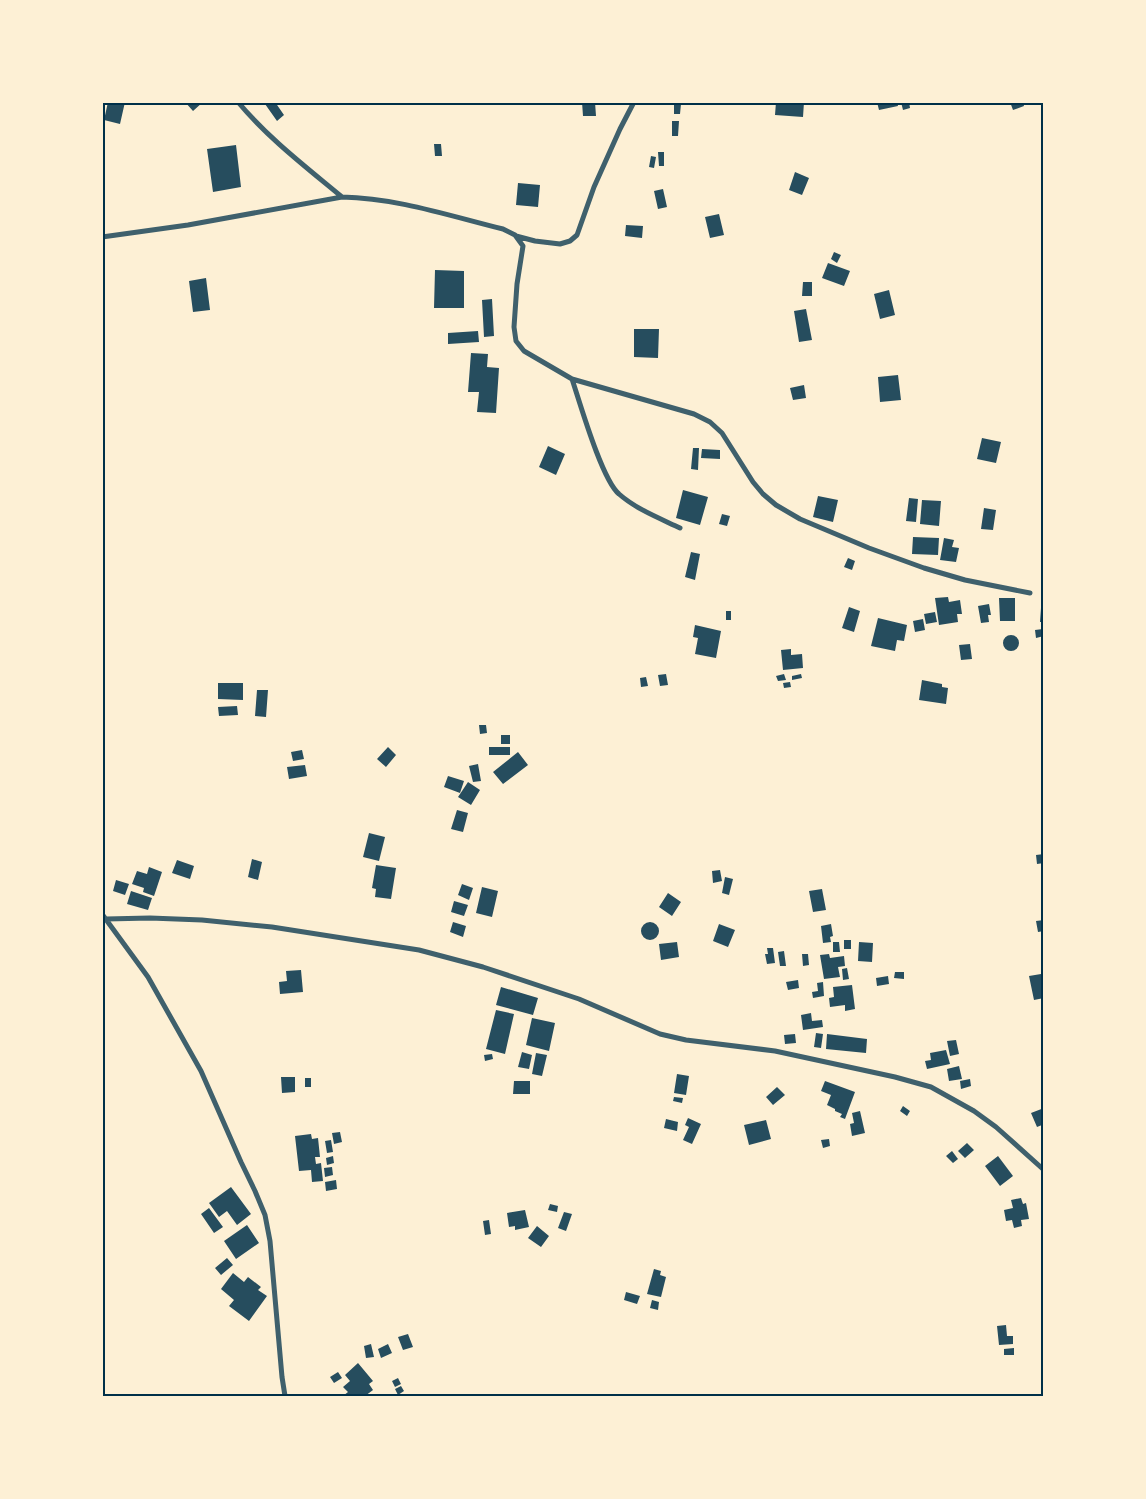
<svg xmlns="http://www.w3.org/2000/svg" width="1146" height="1499" viewBox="0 0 1146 1499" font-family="Rubik,sans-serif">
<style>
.building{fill:#264d5e}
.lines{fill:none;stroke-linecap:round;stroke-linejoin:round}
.minor{stroke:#3f606c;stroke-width:5}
.neatline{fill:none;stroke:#003049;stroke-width:2}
</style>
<rect width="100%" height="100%" fill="#fdf0d5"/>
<path class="building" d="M108 102H125L120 124 104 120Z
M185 102H203L193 111Z
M268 102H275L284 115 277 121 265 104Z
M582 102H595L596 116H583Z
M776 102H804L803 117 775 115Z
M877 102H897L898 106 879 110Z
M901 102H909L910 108 903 110Z
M1010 102H1023L1024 106 1013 110Z
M674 104H681L680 114H674Z
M672 121H679L678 136H672Z
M434 144H441L442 156H435Z
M236 145 241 187 213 192 207 149Z
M658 152H664V166H659Z
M651 156 656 157 654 168 649 167Z
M795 172 809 178 802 195 789 190Z
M518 183 540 185 538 207 516 205Z
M663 189 667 207 658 209 654 191Z
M719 214 724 235 710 238 705 217Z
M626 225 643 226 642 238 625 236Z
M834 252 841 255 837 263 831 259Z
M828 263 850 271 844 286 822 278Z
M435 270 464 271V308H434Z
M206 278 210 310 193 312 189 281Z
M803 282H812V296H802Z
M889 290 895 315 880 319 874 294Z
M492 299 494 336 484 337 482 300Z
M806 309 812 340 799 342 794 311Z
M634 329H659L658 358 634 357Z
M478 331 479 342 448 344V333Z
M471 353 488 354 487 367 499 368 496 413 477 412 479 392H468Z
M898 375 901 400 880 402 878 377Z
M804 385 806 398 793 400 790 388Z
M982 438 1001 442 996 463 977 459Z
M548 446 565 454 556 475 539 467Z
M693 448H699L698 470 691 469Z
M702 449 720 450V459L701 458Z
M683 490 708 497 700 525 676 518Z
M818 496 838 500 833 522 813 517Z
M909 498 918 499 916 522 906 521Z
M922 500 941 501 939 526 920 524Z
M984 508 996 510 993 530 981 529Z
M722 514 730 516 727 526 719 524Z
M913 537 939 538 938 555 912 554Z
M944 538 954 540 952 547 959 548 956 562 940 560Z
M691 552 700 554 695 580 685 577Z
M848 558 855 561 852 570 844 567Z
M948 597 949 602 960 600 962 614H957L958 622 939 625 935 598Z
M999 598H1015V621H1000Z
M989 604 991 615H988L989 622 981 623 978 606Z
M849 607 860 611 854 632 842 628Z
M1041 608H1044V622H1040Z
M726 611H731V620H726Z
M935 612 937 622 926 624 924 614Z
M878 618 907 625 904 641 897 640 895 651 871 646Z
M923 619 925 630 915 632 913 621Z
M695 625 721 631 716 658 695 654 698 638 693 637Z
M1043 629 1044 636 1036 638 1035 630Z
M1003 643a8 8 0 1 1 16 0a8 8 0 1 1-16 0Z
M970 644 972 659 961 660 959 645Z
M791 649V655L802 654 803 668 783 670 781 650Z
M666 674 668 685 660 686 658 675Z
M784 674 786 680 778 681 776 676Z
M801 674 802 678 792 680V676Z
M646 677 648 686 641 687 640 678Z
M922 680 942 684V687L948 688 946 704 919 700Z
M790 682 791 687 784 688 783 683Z
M218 683H243V700L218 699Z
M257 690H268L266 717 255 716Z
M237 706 238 715 219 716 218 707Z
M479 725H486L487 733 480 734Z
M501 735H510V744H501Z
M388 747 396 755 386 767 377 759Z
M489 747H510V755H489Z
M302 750 304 759 293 761 291 752Z
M518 752 528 765 503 784 493 772Z
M478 764 481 781 473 782 469 766Z
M305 765 307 776 289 779 287 767Z
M448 776 464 781 460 793 444 787Z
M468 782 480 790 471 805 458 797Z
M457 810 468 813 463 832 451 829Z
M369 833 385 837 379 861 363 857Z
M1044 854V863L1037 864 1036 855Z
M252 859 262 862 258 880 248 877Z
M177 860 194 866 190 879 172 873Z
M376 865 396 868 391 899 375 897 376 889 372 888Z
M149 867 162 872 154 896 143 892 144 888 132 884 137 871 147 874Z
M720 870 722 881 713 883 712 871Z
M725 877 733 879 729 895 722 893Z
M116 880 129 884 125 895 113 891Z
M462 884 473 888 469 900 458 895Z
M482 887 498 891 492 917 476 913Z
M822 889 826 910 813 912 809 891Z
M131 891 152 898 148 910 127 904Z
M668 893 681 902 672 916 659 907Z
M454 901 468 905 464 916 451 912Z
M1044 920V931L1038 932 1036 921Z
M641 931a9 9 0 1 1 18 0a9 9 0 1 1-18 0Z
M453 922 466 926 463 937 450 932Z
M719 924 735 930 728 947 713 941Z
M831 924 833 936 830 937 831 942 823 943 821 926Z
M844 940H851V949H844Z
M677 942 679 957 661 960 659 944Z
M833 942H839L840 952H833Z
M859 942 873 943 872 962 858 961Z
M767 948H773L775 963 767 964 765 954H768Z
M784 951 786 966H780L778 952Z
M802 954H808L809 965 803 966Z
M829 954 830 958 844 956 845 966 838 967 840 977 824 979 820 955Z
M847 968 849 979 843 980 842 969Z
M301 970 303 992 280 994 279 982 287 981 286 971Z
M895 972H904V979L894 978Z
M1041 974V977L1044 976V998L1034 1000 1029 976Z
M888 976 889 984 877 986 876 978Z
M798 980 799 988 788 990 786 982Z
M823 982 824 996 813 998 812 992 818 991 817 983Z
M852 985 855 1009 845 1011V1005L830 1007 829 998 834 997 833 987Z
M501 987 538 998 533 1015 496 1005Z
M496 1010 514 1014 505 1054 486 1049Z
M811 1013 812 1021 822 1020 823 1027 803 1030 801 1015Z
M532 1018 555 1023 549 1051 526 1045Z
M816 1033 823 1034 821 1048 814 1047Z
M795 1034 796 1043 785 1044 784 1035Z
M827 1034 867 1039 866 1053 826 1049Z
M956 1040 959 1054 950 1056 947 1041Z
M946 1050 950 1064 927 1069 925 1061 931 1060 930 1053Z
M522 1052 532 1055 529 1069 518 1067Z
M536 1053 547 1055 542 1076 532 1074Z
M492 1054 493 1059 485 1061 484 1055Z
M959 1066 962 1079 949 1081 947 1069Z
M677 1074 689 1076 686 1095 674 1093Z
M281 1077H295V1092L282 1093Z
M305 1078H311V1087H305Z
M970 1079 971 1086 961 1089 960 1081Z
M514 1081H530V1094H513Z
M825 1081 855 1092 845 1119 840 1117 842 1114 835 1111V1109L827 1105 831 1095 821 1091Z
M777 1087 785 1095 773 1105 766 1097Z
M674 1097 683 1098 682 1103 673 1101Z
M903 1106 910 1111 907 1116 900 1111Z
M1044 1108V1129L1042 1125 1037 1127 1031 1113Z
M860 1111 865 1133 852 1136 850 1124 854 1123 852 1113Z
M688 1118 701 1124 692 1144 683 1140 689 1127 685 1125Z
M666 1119 678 1122 677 1131 664 1128Z
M766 1120 771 1139 749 1145 744 1125Z
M340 1132 342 1142 334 1144 332 1133Z
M311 1134 312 1139 318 1138 320 1157H315L316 1164 321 1163 323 1181 312 1182 311 1170 299 1171 295 1136Z
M829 1139 830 1146 823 1148 821 1140Z
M331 1140 333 1152 327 1153 325 1141Z
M967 1143 974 1150 965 1158 958 1151Z
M952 1151 958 1159 953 1163 946 1156Z
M333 1156 334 1163 327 1165 326 1158Z
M998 1156 1013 1176 1000 1186 985 1166Z
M332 1167 333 1175 325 1177 324 1168Z
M336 1180 337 1189 326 1191 325 1182Z
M231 1187 251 1214 237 1225 227 1211 219 1217 209 1203Z
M1021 1198 1023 1204 1026 1203 1029 1219 1021 1220 1022 1226 1014 1228 1012 1220 1006 1221 1004 1210 1013 1208 1011 1200Z
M550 1204 558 1206 557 1212 548 1210Z
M209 1208 223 1227 214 1233 201 1214Z
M525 1210 529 1227 515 1230V1226L509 1227 507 1213Z
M564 1212 572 1214 566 1231 558 1228Z
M489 1220 491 1234 485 1235 483 1221Z
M247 1225 259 1243 236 1259 224 1241Z
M537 1226 549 1236 541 1247 528 1238Z
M227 1258 233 1265 221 1275 215 1268Z
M654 1269 661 1271 660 1275 666 1277 661 1297 647 1294Z
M233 1273 244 1282 248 1277 261 1287 258 1290 267 1296 249 1321 229 1306 234 1300 221 1289Z
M626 1292 640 1296 637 1304 624 1300Z
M652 1300 659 1302 658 1310 650 1308Z
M1006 1325 1007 1336H1013V1344L999 1345 997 1326Z
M408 1334 413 1347 403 1350 398 1337Z
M371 1344 374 1357 366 1358 364 1346Z
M388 1344 392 1353 381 1358 378 1349Z
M1014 1348V1355H1004V1349Z
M358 1363 373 1381 369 1384 373 1390 365 1396H343L348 1392 343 1387 350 1381 345 1375Z
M338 1372 342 1378 334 1383 330 1377Z
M398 1378 401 1384 395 1387 392 1381Z
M401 1386 404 1391 398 1395 395 1389Z"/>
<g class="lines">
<path class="minor" d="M238 102C268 138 306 167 342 197
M516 236 535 241 560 244 570 241 577 235 594 187 620 129 634 102
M102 237 188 225 342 197C397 198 450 216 503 229L515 235 523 246 517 284 514 327 516 341 524 351 572 379 694 414 710 422 722 433 753 482 763 494 776 505 800 519 869 548 924 568 965 580 1030 593
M572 379C580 403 602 480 619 494 636 509 659 518 680 528
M102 914 148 977 201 1071 241 1162 255 1191 265 1215 270 1241 282 1377 285 1396
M106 919 150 918 202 920 272 927 419 950 483 967 579 999 660 1034 686 1040 775 1051 895 1077 931 1087 974 1111 996 1127 1044 1170"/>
</g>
<rect width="1146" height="1499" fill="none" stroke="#fdf0d5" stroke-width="208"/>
<rect x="104" y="104" width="938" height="1291" class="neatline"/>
</svg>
